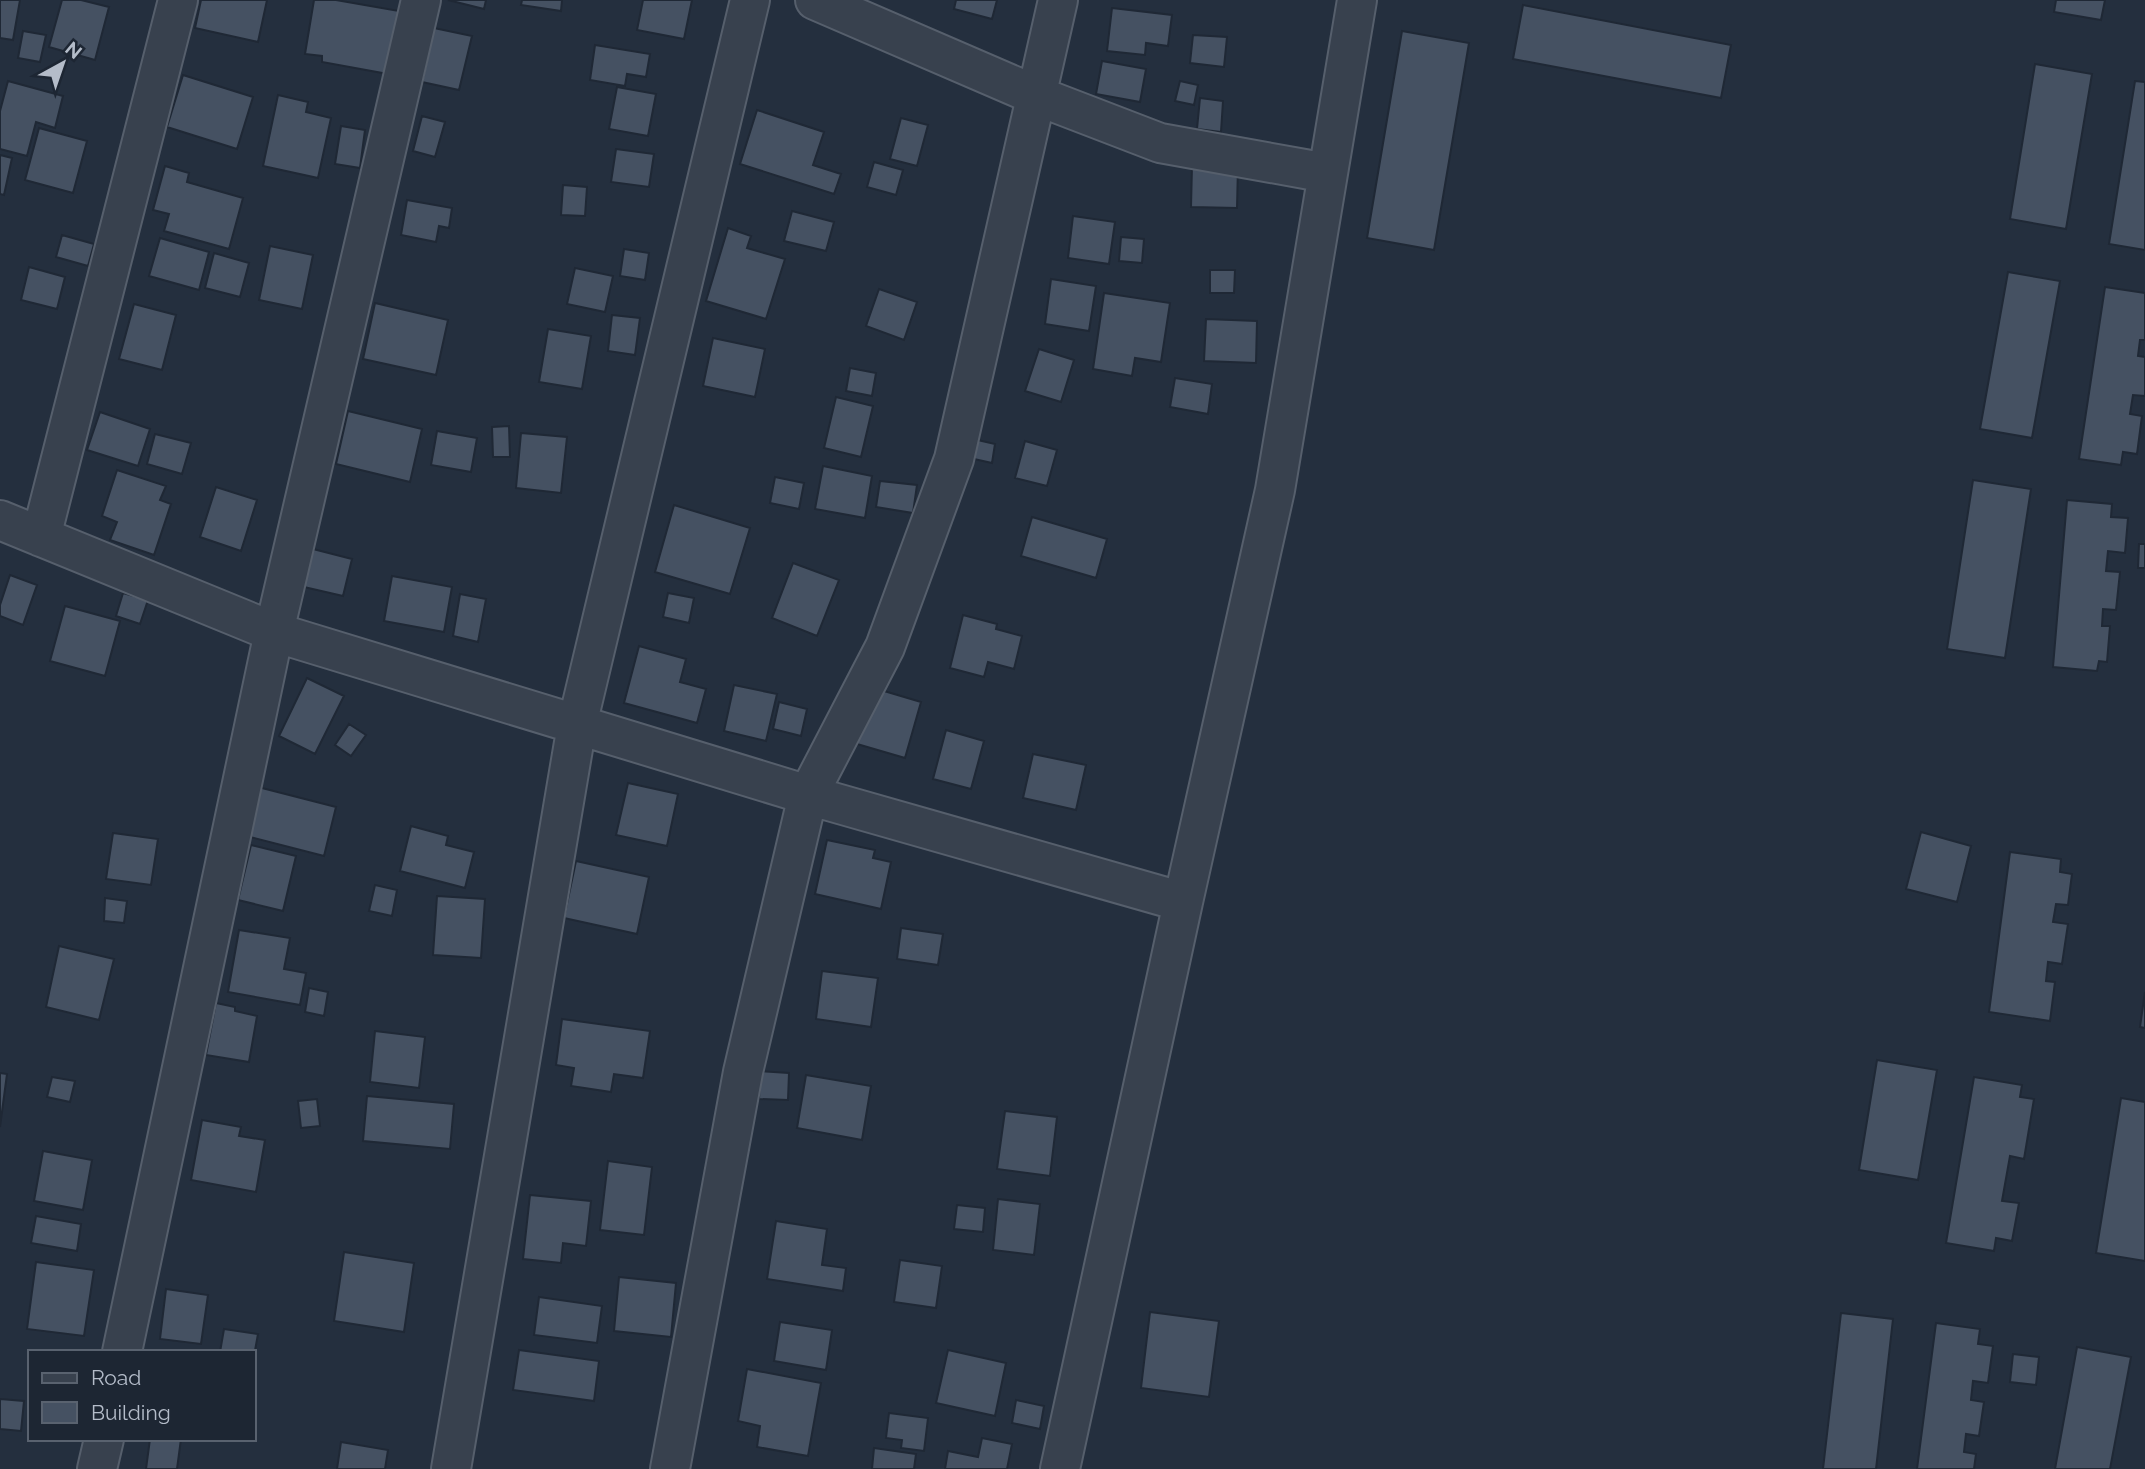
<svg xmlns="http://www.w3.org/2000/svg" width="2145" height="1469" viewBox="0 0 2145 1469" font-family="Raleway,sans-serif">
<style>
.building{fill:#455162;stroke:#1f2835;stroke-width:2}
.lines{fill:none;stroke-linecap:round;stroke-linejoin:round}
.minor-casing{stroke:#565f6c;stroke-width:42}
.minor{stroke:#38414e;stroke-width:38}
</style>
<rect width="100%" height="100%" fill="#242f3e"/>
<path class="building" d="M0 0H20L13 40 0 38Z
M62 0H81L109 7 95 60 49 47Z
M201 0H267L258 42 195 28Z
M314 0H336L399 11 388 74 322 62V56L305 54Z
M448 0H486L484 9Z
M522 0H562L561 11 521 5Z
M643 0H692L684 39 637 30Z
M956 0H997L992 19 954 9Z
M2056 0H2105L2101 20 2054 12Z
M1523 5 1731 45 1721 98 1513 59Z
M1112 8 1172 15 1168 46 1146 43 1145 55 1107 51Z
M434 28 472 36 459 90 422 82Z
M23 31 46 35 40 62 18 58Z
M1402 31 1469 43 1434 250 1367 238Z
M1193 35 1227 37 1224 67 1190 63Z
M595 45 650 54 646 77 627 74 625 86 590 80Z
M1102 61 1146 69 1140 102 1096 94Z
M2035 64 2092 74 2066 229 2010 219Z
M183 75 253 97 237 149 167 127Z
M8 81 63 96 55 128 36 122 27 156 0 149V111Z
M1180 81 1198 85 1194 105 1175 101Z
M2135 81 2145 82V250L2109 244Z
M617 87 656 94 648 136 609 129Z
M278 95 308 102 306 112 331 118 318 178 263 166Z
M1200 98 1223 101 1221 132 1197 129Z
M757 110 824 132 813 165 841 174 834 194 740 164Z
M422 116 445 122 435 157 413 151Z
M901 118 928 125 917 166 890 159Z
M341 126 365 130 360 168 335 164Z
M39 128 87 141 73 193 25 180Z
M616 149 654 154 649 187 611 182Z
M0 155 12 158 4 195 0 194Z
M874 162 903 170 896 195 867 187Z
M1192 165 1238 166 1237 208 1191 207Z
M165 166 189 173 187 182 243 198 229 249 164 231 169 214 153 210Z
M563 185 587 187 585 216 561 215Z
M407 200 452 208 449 228 439 226 436 242 401 235Z
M792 211 834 222 826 251 784 241Z
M1073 216 1115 222 1109 264 1068 258Z
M728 228 751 236 747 248 785 259 766 319 706 301Z
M62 235 94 244 88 266 56 257Z
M1121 237 1144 239 1142 263 1119 261Z
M160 238 209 252 199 290 149 276Z
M270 246 313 255 302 309 259 300Z
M624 249 649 253 645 280 620 276Z
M214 253 249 263 240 297 205 288Z
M29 267 65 277 57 309 21 300Z
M575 268 613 276 605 312 567 304Z
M1210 270H1235L1234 293H1210Z
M2008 272 2060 281 2032 438 1980 429Z
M1051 279 1096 286 1089 331 1045 324Z
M2105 287 2145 293V340H2140L2138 356 2145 357V396L2133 395 2130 414 2142 416 2137 454 2123 452 2121 465 2079 459Z
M879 289 917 302 904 340 866 326Z
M1104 293 1170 303 1161 362 1135 358 1132 376 1093 369Z
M375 303 448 320 436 375 363 359Z
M134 304 176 315 162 370 119 359Z
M612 315 640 318 635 355 608 351Z
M1206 319 1257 321 1256 363 1204 361Z
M548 329 591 336 582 389 539 382Z
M713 338 765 349 755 397 703 386Z
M1039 349 1074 360 1061 402 1025 391Z
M850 368 876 373 872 396 846 391Z
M1175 378 1212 384 1208 414 1170 407Z
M836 397 873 406 861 457 824 448Z
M348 411 422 429 410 482 336 464Z
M100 412 150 429 138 466 87 450Z
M509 426 510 457H493L492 427Z
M437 431 477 438 471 472 431 465Z
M521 433 567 437 561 493 516 488Z
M155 434 191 443 182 474 147 464Z
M969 438 995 444 992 463 965 457Z
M1025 441 1057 450 1047 486 1015 478Z
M823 466 872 476 865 518 815 509Z
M117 470 166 486 160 500 171 504 154 555 110 540 117 522 102 516Z
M775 477 804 483 799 509 770 503Z
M1973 480 2031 489 2005 658 1947 649Z
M880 481 917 485 913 513 876 507Z
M216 487 257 500 241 551 200 537Z
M2067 500 2112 504 2111 517 2128 518 2125 553 2108 551 2106 571 2120 572 2116 610 2103 609 2102 626H2110L2107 662 2099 661 2097 671 2053 667Z
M674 505 750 528 730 594 655 572Z
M1032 517 1107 539 1096 578 1021 556Z
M2139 544H2145V568H2138Z
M313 549 352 559 343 596 304 587Z
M793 563 839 580 817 636 772 618Z
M10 575 37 585 23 625 0 616V605Z
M392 576 452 587 444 632 384 621Z
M123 593 148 600 140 624 116 616Z
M668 593 694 598 689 623 663 617Z
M460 594 486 599 478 642 453 636Z
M65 606 120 621 105 676 50 661Z
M963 615 997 624 996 629 1022 636 1014 669 988 662 984 677 950 668Z
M639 646 686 659 680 682 706 689 697 723 624 703Z
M307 678 344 696 315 754 279 736Z
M734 685 777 694 766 741 724 731Z
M874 688 921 702 905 758 857 744Z
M779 702 807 709 801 736 773 729Z
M349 724 366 735 351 756 335 745Z
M946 730 984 741 971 789 933 779Z
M1033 754 1086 765 1076 810 1023 798Z
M628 783 678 794 667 846 616 835Z
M258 787 336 807 324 856 246 836Z
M411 826 448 836 446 845 474 852 465 888 400 871Z
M1921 832 1971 846 1957 902 1906 889Z
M113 833 158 839 151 885 106 879Z
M827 840 875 850 873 858 891 862 881 909 815 894Z
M251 845 296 856 283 911 238 900Z
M2010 852 2061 859 2060 872 2072 874 2068 905 2056 904 2053 922 2068 924 2062 964 2048 962 2046 981 2055 982 2050 1021 1989 1012Z
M576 861 649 877 637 934 564 918Z
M375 885 397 890 392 916 369 911Z
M437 896 485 899 481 958 433 955Z
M105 898 127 901 124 923 104 921Z
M901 928 943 934 938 965 897 959Z
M239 930 290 938 284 969 306 973 300 1005 228 992Z
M59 946 114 959 99 1020 46 1007Z
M822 971 878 978 871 1027 816 1019Z
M309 988 328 992 324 1016 305 1012Z
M2145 992V1028L2140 1027Z
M216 1003 235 1007V1011L257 1016 249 1062 206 1055Z
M562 1019 650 1031 643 1078 614 1074 611 1092 571 1086 574 1068 556 1065Z
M375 1031 425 1037 419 1088 370 1082Z
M1877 1060 1937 1070 1918 1180 1859 1170Z
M760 1071 789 1073 788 1100 759 1099Z
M0 1073 7 1074 0 1127Z
M806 1075 871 1086 862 1140 797 1128Z
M52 1077 75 1081 70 1102 47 1097Z
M1974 1077 2022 1085 2020 1097 2034 1099 2024 1159 2010 1156 2002 1201 2019 1203 2012 1241 1996 1238 1994 1251 1946 1243Z
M367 1096 454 1104 450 1149 363 1141Z
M2121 1098 2145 1102V1261L2096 1253Z
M317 1099 320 1126 301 1128 298 1101Z
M1005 1111 1057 1117 1050 1176 997 1169Z
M202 1120 241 1127 239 1136 265 1140 256 1192 191 1180Z
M43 1151 92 1160 83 1210 34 1201Z
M608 1161 652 1167 644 1235 600 1230Z
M530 1195 591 1201 586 1246 563 1243 561 1263 523 1259Z
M998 1199 1040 1204 1034 1255 993 1250Z
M957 1205 985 1208 983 1232 954 1229Z
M36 1216 81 1224 77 1251 31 1243Z
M776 1221 827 1229 822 1265 846 1268 843 1291 767 1279Z
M344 1252 414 1263 404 1332 334 1321Z
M900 1260 942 1266 936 1308 894 1302Z
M36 1262 94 1270 84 1336 27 1329Z
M619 1277 676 1283 671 1337 614 1331Z
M166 1289 208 1295 201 1344 160 1339Z
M539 1297 602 1306 597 1343 534 1335Z
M1150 1312 1219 1321 1209 1397 1141 1388Z
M1841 1313 1893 1319 1876 1469H1823Z
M780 1322 832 1330 826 1370 774 1361Z
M1936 1323 1980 1329 1978 1344 1993 1346 1988 1383 1973 1381 1971 1400 1984 1402 1979 1436 1966 1434 1964 1452 1976 1454 1974 1469H1917Z
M224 1329 258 1334 254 1356V1352H220Z
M2077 1347 2131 1357 2110 1469H2055Z
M519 1350 599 1361 594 1401 513 1390Z
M948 1350 1006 1363 995 1416 936 1403Z
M2013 1354 2039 1357 2036 1385 2010 1382Z
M747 1369 821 1383 808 1456 757 1447 760 1426 738 1421Z
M0 1399 24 1401 21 1431 0 1429Z
M1016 1400 1044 1406 1040 1429 1012 1423Z
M889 1413 928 1418 924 1451 901 1448 902 1440 886 1438Z
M982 1438 1012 1444 1007 1469H945L948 1451 978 1457Z
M150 1439H181L177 1469H146Z
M341 1442 388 1450 385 1469H337Z
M874 1448 916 1454 914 1469H872Z"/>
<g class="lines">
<g class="minor-casing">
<path id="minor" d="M815 0 1035 95 1160 143 1327 173
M0 520 274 632 808 795 1183 902 1060 1469
M41 537 178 0
M1183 902 1275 490 1357 0
M122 1352 274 632 421 0
M97 1469 104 1439
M451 1469 577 725 750 0
M670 1469 743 1072 808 795 885 647 954 459 1058 0"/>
</g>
<use href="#minor" class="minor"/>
</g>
<rect x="28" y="1350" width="228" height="91" fill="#1d2633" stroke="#59626f" stroke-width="2"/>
<rect x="42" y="1373" width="35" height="10" fill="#38414e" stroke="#59626f" stroke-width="2"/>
<text x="91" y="1385" font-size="21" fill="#b4bcc9">Road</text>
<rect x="42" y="1402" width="35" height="21" fill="#455162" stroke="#59626f" stroke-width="2"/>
<text x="91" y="1420" font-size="21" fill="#b4bcc9">Building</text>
<g transform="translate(63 63) rotate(40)" stroke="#1d2633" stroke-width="5" paint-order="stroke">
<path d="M0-5L12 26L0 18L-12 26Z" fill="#b4bcc9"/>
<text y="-10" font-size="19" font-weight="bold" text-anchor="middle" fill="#b4bcc9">N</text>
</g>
</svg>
